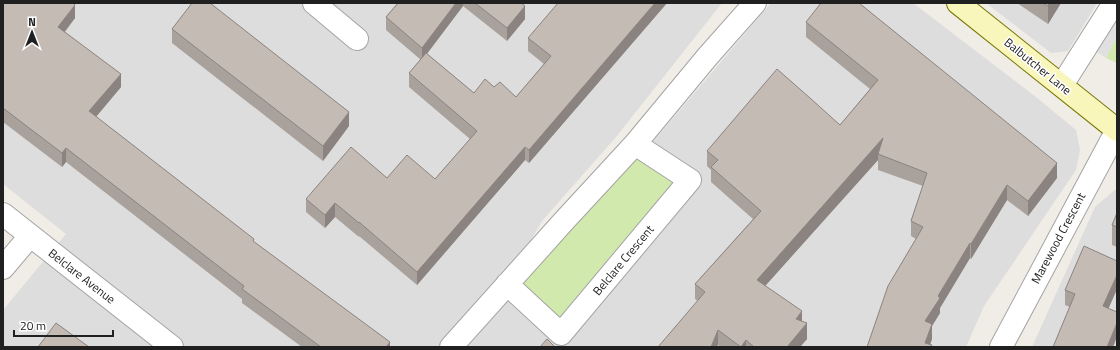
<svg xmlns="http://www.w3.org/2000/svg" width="1120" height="350" viewBox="0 0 1120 350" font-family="'Titillium Web',sans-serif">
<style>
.residential{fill:#dedddd}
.grass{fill:#d1e9ad}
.parking{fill:#e0e0e0}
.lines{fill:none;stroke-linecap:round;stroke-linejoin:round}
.street-casing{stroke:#a4a4a4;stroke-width:24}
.secondary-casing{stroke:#777706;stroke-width:24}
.street{stroke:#fff;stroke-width:22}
.secondary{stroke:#f9f6bb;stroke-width:22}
.wall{fill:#a9a19c}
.shaded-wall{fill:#8a837f}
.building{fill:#c5bbb5;stroke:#8a837f}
.labels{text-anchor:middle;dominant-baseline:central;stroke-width:3;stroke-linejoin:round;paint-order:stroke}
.street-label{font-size:12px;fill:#202020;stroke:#fff}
</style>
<rect width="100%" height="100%" fill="#f0ece6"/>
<path class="residential" d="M3 3H722L616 137 542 221 506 283 450 347H3V310L66 234 3 184Z
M771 3H913L1036 97 1076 130 1080 150 1076 170 984 306 966 347H452L651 144Z
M986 3H1097L1068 51 1051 53Z
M1117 188V347H1032L1095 207Z"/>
<path class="grass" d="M1117 37V63L1106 58Z
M639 135 689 180 561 334 508 284Z"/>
<path class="parking" d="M1117 3V37L1106 58 1092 49Z"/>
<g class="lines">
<g class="street-casing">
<path id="street" d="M314 3 357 39
M1062 85 1114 3
M3 214 172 347
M3 268 30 236
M507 284 561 334 690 180 635 144
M451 347 563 222 635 144 708 56 755 3
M1001 347 1117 130"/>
</g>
<g class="secondary-casing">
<path id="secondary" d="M958 3 1117 130"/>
</g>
<use href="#street" class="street"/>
<use href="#secondary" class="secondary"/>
</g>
<path class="wall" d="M3 3 75 18 65 32 121 87 96 117 254 242 390 347H302L242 303V299L66 162 62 167 3 122Z
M398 3H521L525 19 507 41 463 6 427 54 474 93 494 87 516 97 544 64 528 51V38L667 3 529 163 525 160 417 285 359 236V237L335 217 325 228 306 212V199L387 178 435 179 470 139 409 87V73L421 60 386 30V17Z
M1017 3H1061L1048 24Z
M806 22 1057 178 1028 216 1007 200 971 259 970 258 940 308V313L932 326V339L930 345 932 347H867L916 239 911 236V221L923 186 878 170V160L765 286 802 321 807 339 800 347H721L718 345 698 301 695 299V284L753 219 711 182V170L707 166V151L840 125 870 89 806 37Z
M172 29 349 126 323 161 172 43Z
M1117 213V247L1112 245V225Z
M1117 289 1108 309 1070 307 1065 305V290Z"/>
<path class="shaded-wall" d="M456 3H463V6L422 60V48Z
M655 3H667L529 163V150Z
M1049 3H1061L1048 24V6Z
M75 5V18L58 40V27Z
M525 6V19L507 41V28Z
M121 74V87L89 125V111Z
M349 112V126L323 161V146Z
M883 138 878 154V160L757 295V280Z
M525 147V160L417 285V272Z
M66 148V162L62 167V153Z
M1057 163V178L1028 216V201Z
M1007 185V200L971 259V244Z
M335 203V217L325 228V215Z
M970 243V258L940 308V313L932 326V339L929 347H925V321L938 296Z
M1117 275V289L1103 321V306Z
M802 311V326L796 319Z
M807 323V339L800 347H787Z
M1117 323V337L1113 347H1107Z
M718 330V345L717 347H711Z
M746 340V347H741Z
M390 342V347H386Z"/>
<path class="building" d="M3 3H73L75 5 58 27 121 74 89 111 254 239 253 241 390 342 386 347H321L242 289 244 286 66 148 62 153 3 108Z
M192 3H210L349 112 323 146 172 29Z
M398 3H456L422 48 386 17Z
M475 3H521L525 6 507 28Z
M558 3H655L529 150 525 147 417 272 359 222V223L335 203 325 215 306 199 351 147 387 178 407 155 435 179 477 131 409 73 426 53 474 93 485 79 494 87 500 82 516 97 551 56 528 38Z
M821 3H859L1057 163 1028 201 1007 185 971 244 970 243 938 296 940 298 925 321 932 324 925 343 932 345 931 347H867L888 286 923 227 911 221 927 173 878 154 883 138 757 280 802 311 796 319 807 323 787 347H754L746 340 741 347 718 330 711 347H658L705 292 695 284 761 211 711 167 718 160 707 151 777 69 810 98 840 125 878 80 806 22Z
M1043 3H1049L1048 6Z
M1117 213V227L1112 225Z
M1084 246 1117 261V275L1103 306 1117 312V323L1107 347H1053L1075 294 1065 290Z
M56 323 89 347H38Z
M547 339 555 347H540Z"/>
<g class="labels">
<g class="street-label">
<text transform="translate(1038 66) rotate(39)">Balbutcher Lane</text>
<text transform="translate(1058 238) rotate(-62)">Marewood Crescent</text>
<text transform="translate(623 260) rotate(-50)">Belclare Crescent</text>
<text transform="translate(82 276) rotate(38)">Belclare Avenue</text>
</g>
</g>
<rect width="1120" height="350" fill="none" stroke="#202020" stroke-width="8"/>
<g transform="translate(32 32)" stroke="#ffffff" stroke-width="3" paint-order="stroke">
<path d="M0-3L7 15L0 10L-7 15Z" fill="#202020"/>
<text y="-6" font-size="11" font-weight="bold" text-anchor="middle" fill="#202020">N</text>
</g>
<path d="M14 330v6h99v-6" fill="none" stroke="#202020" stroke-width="2"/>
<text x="20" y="330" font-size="12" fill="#202020" stroke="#ffffff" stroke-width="3" paint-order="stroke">20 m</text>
</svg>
